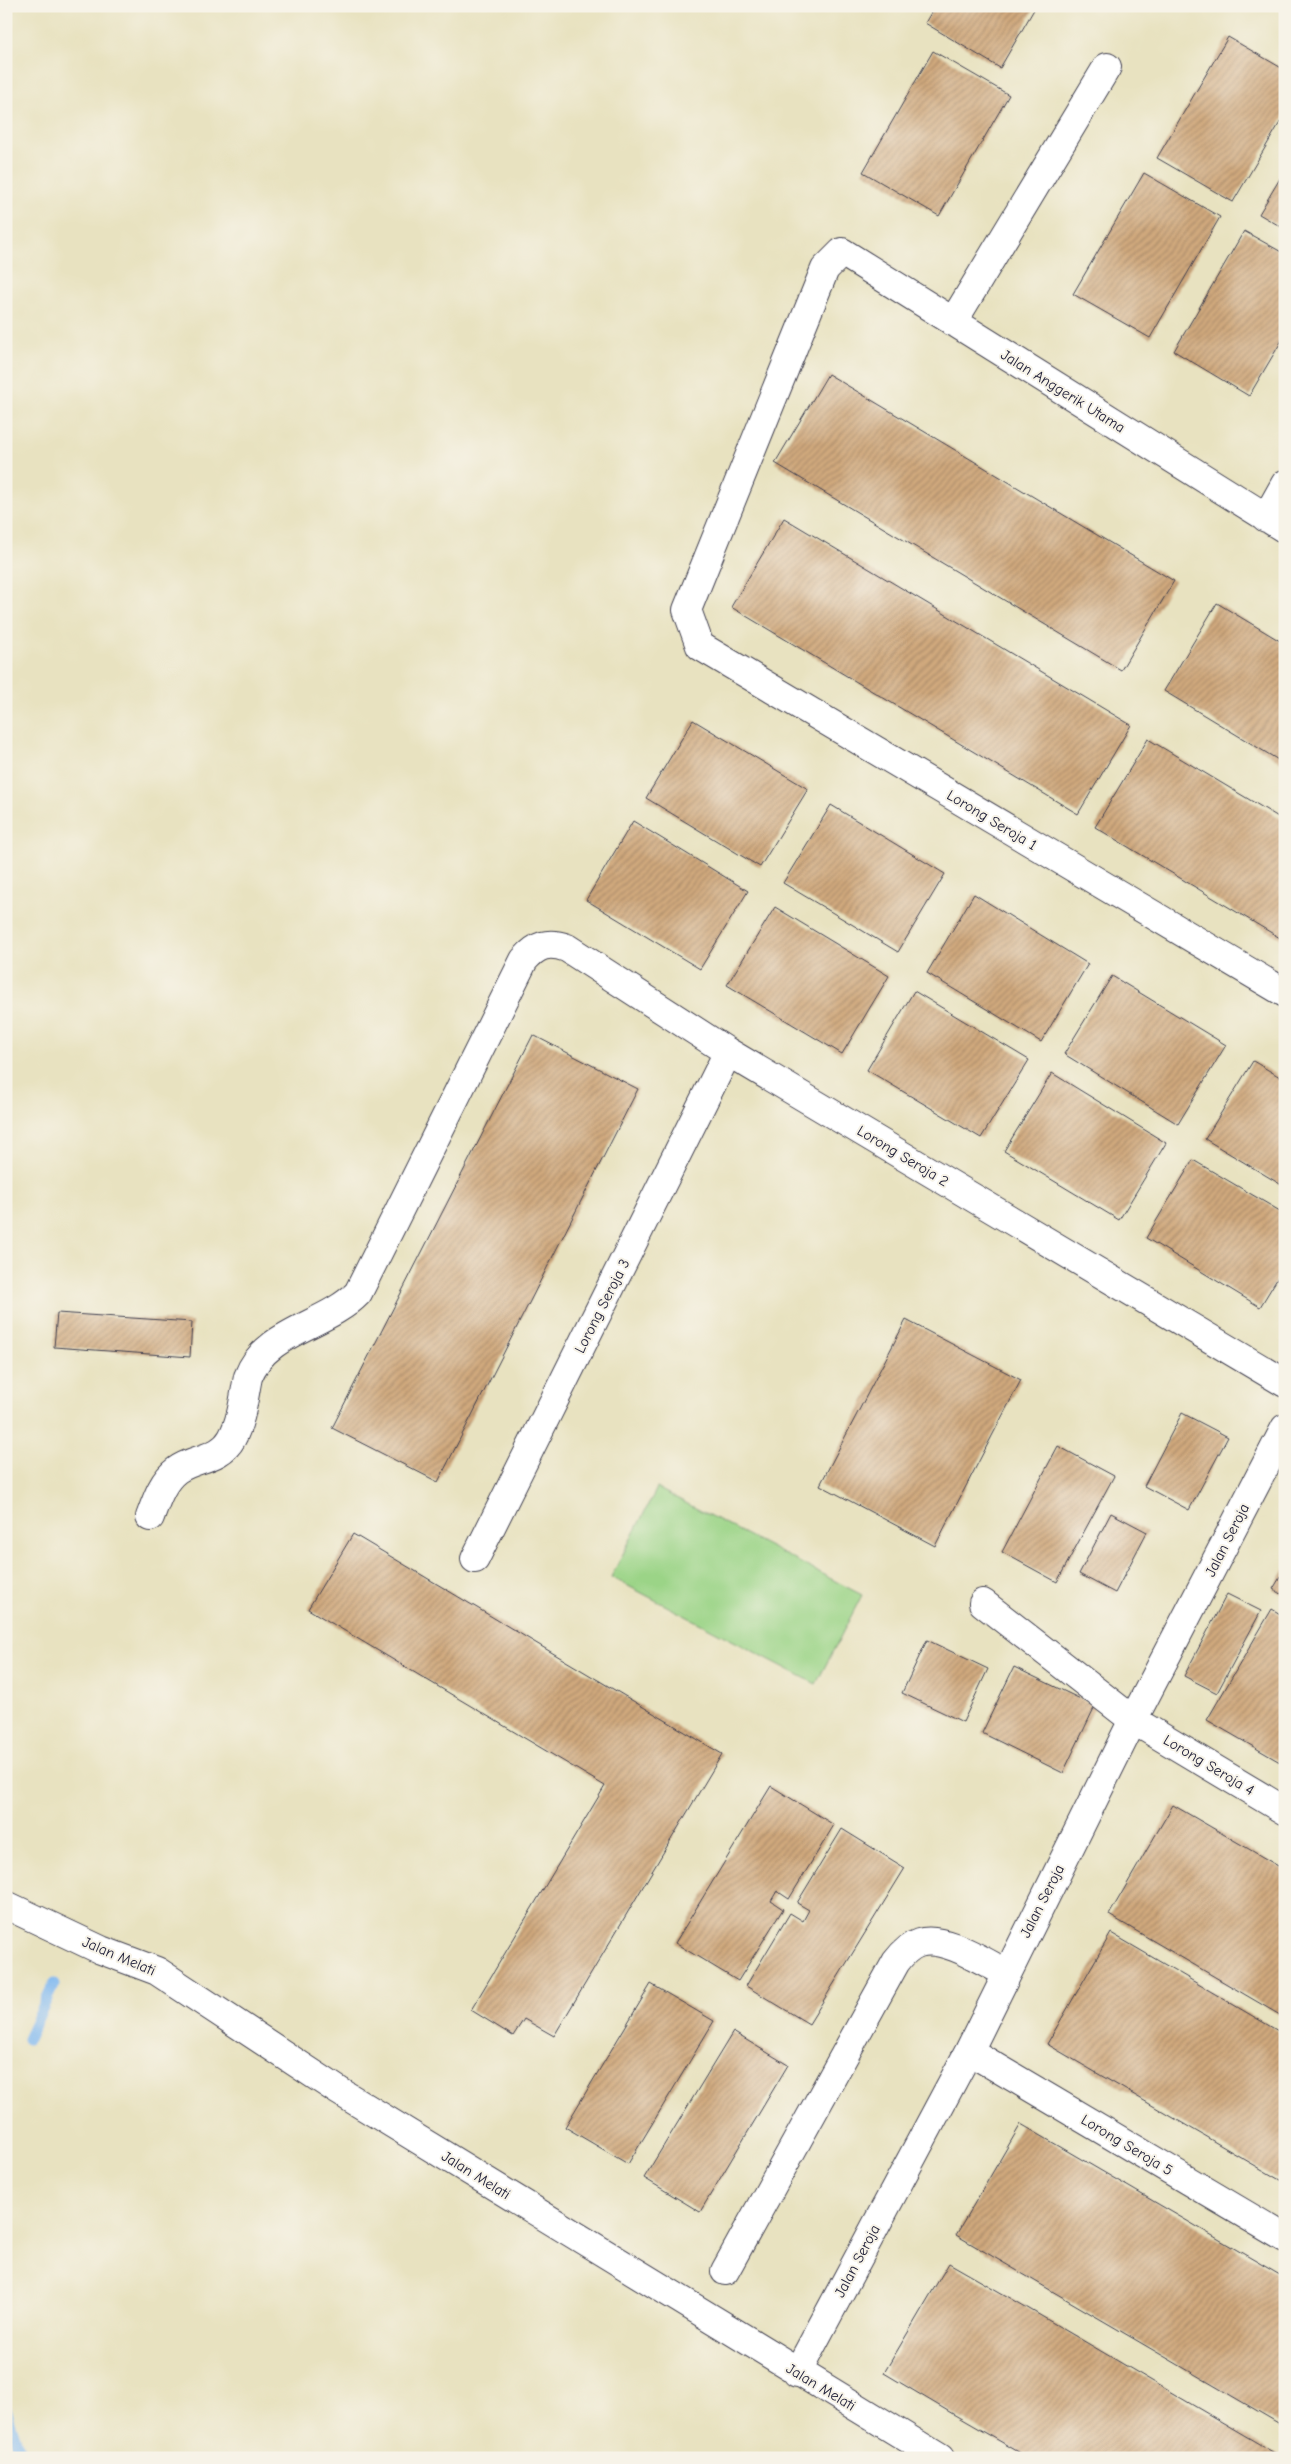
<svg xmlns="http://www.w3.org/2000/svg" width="1291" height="2464" viewBox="0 0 1291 2464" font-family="'Comic Neue',sans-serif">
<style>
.green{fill:#9bd487;stroke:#5e7b61}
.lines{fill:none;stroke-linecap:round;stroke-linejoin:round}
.stream{stroke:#7fb8f0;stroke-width:11}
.building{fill:url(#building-hatch)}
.minor-casing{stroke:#403f4f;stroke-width:30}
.minor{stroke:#fff;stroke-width:28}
.labels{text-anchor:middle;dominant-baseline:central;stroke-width:4;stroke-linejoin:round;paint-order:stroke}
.street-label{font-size:15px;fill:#22223b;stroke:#f7f3e8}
</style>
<defs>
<pattern id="building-hatch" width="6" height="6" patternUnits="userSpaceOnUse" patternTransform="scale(1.25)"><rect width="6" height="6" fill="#d0a97d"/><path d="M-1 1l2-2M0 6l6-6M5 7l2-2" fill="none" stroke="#a88968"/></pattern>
</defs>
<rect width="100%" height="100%" fill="#f7f3e8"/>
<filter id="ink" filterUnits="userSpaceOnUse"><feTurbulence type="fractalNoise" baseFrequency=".02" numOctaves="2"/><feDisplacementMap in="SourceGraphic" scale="10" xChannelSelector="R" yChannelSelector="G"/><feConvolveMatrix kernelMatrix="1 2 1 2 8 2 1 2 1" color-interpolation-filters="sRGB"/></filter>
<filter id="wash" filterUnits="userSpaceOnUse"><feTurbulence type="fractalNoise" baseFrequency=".0096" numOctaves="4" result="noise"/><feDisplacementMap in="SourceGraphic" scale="20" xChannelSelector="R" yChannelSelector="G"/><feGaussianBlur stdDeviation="1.12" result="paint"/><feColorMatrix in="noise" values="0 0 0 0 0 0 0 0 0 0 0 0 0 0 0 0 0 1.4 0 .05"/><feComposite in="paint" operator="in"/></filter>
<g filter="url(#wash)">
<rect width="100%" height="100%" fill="#e8e2c0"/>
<path class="green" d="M657 1488 862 1595 816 1684 611 1577Z"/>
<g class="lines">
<path class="stream" d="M28 2039 54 1984
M6 2410 22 2458"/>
</g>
<g id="blocks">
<path class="building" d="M935 6H1036L1000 68 925 23Z
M1228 37 1285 70V114L1233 202 1157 158Z
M933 51 1009 95 939 216 863 172Z
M1285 170V229L1259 214Z
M1144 173 1220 217 1150 338 1073 294Z
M1244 231 1285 254V335L1249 396 1174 351Z
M828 374 1174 581 1121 670 775 463Z
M784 518 1131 725 1078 814 731 607Z
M1217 603 1285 644V764L1164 691Z
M693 720 808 789 760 867 646 798Z
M1148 739 1285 821V941L1095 827Z
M831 805 945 874 898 952 783 883Z
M633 821 748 891 700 969 586 900Z
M974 894 1088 964 1041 1042 927 973Z
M775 907 889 976 842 1054 727 985Z
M1112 976 1226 1045 1178 1124 1064 1054Z
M914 991 1029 1060 981 1138 867 1070Z
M533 1035 638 1089 438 1482 332 1428Z
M1253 1061 1285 1080V1187L1205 1139Z
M1052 1073 1166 1143 1119 1220 1004 1151Z
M1193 1160 1285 1214V1266L1260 1307 1146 1238Z
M57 1313 192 1322 190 1357 54 1347Z
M906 1320 1021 1380 935 1546 820 1485Z
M1182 1413 1228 1437 1189 1510 1144 1486Z
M1058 1446 1114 1476 1057 1582 1002 1552Z
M1111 1513 1147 1532 1115 1593 1079 1574Z
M353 1534 722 1754 554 2036 524 2019 513 2036 471 2010 605 1786 308 1609Z
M1285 1569V1596L1273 1589Z
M1227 1594 1261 1611 1217 1693 1184 1676Z
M1272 1609 1285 1617V1765L1207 1720Z
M927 1640 988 1669 963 1722 902 1693Z
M1014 1667 1095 1706 1063 1773 982 1733Z
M771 1786 834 1825 789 1899 777 1891 771 1901 783 1909 738 1981 675 1943Z
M1173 1805 1285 1870V2018L1109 1915Z
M842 1829 905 1868 809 2024 746 1986 790 1913 803 1921 809 1910 797 1903Z
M1111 1933 1285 2035V2183L1047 2044Z
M651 1984 714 2021 628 2164 565 2127Z
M733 2032 788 2065 700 2212 644 2178Z
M1021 2124 1285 2278V2427L956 2235Z
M949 2263 1019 2303 1283 2458H1029L953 2414 884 2373Z"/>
</g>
</g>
<g filter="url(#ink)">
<use href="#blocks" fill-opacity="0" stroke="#403f4f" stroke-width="1"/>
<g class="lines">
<g class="minor-casing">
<path id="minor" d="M953 322 1107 67
M1266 518 1285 484
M1285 529 842 252 825 269 687 610 700 646 1285 993
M150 1517C156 1501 162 1481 177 1470 195 1457 220 1460 232 1438 242 1420 244 1396 248 1377 265 1331 326 1326 358 1293L524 960C537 945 548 941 567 948L728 1052 1285 1383
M475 1559 728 1052
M983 1603 1133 1720 1285 1811
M6 1905 101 1950 157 1971 339 2091 940 2458
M969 2051 1285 2238
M725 2271 896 1962C902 1954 909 1946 919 1943 944 1935 984 1962 1006 1973
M797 2373 969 2051 1133 1720 1285 1428"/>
</g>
<use href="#minor" class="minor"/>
</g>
</g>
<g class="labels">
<g class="street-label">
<text transform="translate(1063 391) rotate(32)">Jalan Anggerik Utama</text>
<text transform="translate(992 820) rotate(31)">Lorong Seroja 1</text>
<text transform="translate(903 1156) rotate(31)">Lorong Seroja 2</text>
<text transform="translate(602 1306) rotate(-63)">Lorong Seroja 3</text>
<text transform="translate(1227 1540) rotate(-63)">Jalan Seroja</text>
<text transform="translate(1209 1765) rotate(31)">Lorong Seroja 4</text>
<text transform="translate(1042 1901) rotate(-63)">Jalan Seroja</text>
<text transform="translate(119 1956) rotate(23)">Jalan Melati</text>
<text transform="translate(1127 2145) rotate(31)">Lorong Seroja 5</text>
<text transform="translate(476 2175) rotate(32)">Jalan Melati</text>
<text transform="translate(857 2261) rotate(-62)">Jalan Seroja</text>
<text transform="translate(821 2387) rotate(31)">Jalan Melati</text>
</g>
</g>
<rect width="1291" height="2464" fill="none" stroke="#f7f3e8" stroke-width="25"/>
</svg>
